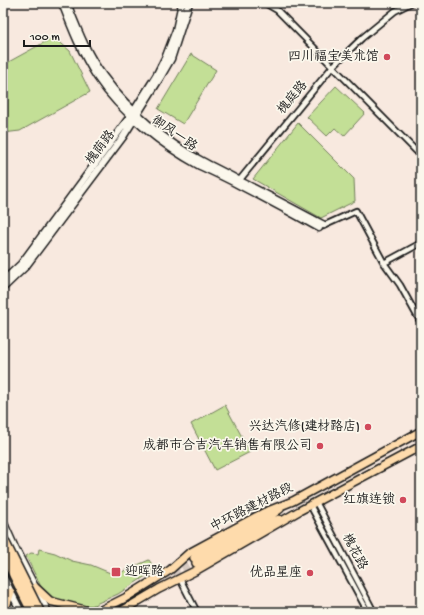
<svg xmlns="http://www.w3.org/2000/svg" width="424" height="615" viewBox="0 0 424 615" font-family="'Gochi Hand','LXGW WenKai TC',sans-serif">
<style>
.green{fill:#c3df96;stroke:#707e59}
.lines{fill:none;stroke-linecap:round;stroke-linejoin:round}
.primary-tunnel{stroke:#d7cac2;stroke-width:7;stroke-dasharray:7 3.5;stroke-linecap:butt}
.street-casing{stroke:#1c1c1c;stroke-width:8}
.secondary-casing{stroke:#1c1c1c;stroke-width:9}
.primary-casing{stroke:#1c1c1c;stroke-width:10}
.street{stroke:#fbf7ec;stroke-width:4.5}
.secondary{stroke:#fbf7ec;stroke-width:6}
.primary{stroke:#fedbac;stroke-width:7}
.highway-bridge-casing{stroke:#1c1c1c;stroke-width:11;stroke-linecap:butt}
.highway-bridge{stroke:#fedbac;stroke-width:8}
.poi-dot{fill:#d1495b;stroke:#fbf7ec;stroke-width:1.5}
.labels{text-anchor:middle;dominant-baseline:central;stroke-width:3.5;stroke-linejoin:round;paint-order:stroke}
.poi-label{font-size:13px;fill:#1c1c1c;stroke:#fbf7ec;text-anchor:end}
.street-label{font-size:13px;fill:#1c1c1c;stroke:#fbf7ec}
</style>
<rect width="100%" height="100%" fill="#f8e9df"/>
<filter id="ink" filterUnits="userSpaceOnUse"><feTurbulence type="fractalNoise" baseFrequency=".025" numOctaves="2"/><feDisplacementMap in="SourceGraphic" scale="8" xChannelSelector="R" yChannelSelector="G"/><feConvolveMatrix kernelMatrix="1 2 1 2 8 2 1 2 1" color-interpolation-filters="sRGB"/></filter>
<g filter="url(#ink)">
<path class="green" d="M54 37 70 51 90 92 20 131 3 133V65Z
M191 54 216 70 183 124 158 109Z
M336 86 365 113 344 136 335 128 327 136 307 117Z
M298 123 354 179 355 201 321 218 253 179Z
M225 405 250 452 215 470 191 424Z
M39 549 55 553 72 561 91 565 115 575 149 560 153 566 152 572 118 594 89 607 50 598 44 593 26 556 31 553 38 554Z"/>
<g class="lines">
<path class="primary-tunnel" d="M172 571 194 558
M110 612 196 563"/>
<g class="street-casing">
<path id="street" d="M265 3 277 10 421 156
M238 182 333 66 362 38 395 11 411 3
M323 226 356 211 384 263 400 285 421 323
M384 263 421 243
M316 502 374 612
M310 505 368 612
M180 579 197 612"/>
</g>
<g class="secondary-casing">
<path id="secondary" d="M62 3C72 29 82 54 97 77 121 113 163 146 200 166 213 172 226 178 239 185 266 199 292 213 319 228
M67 3C77 28 87 55 104 77 129 111 164 141 202 161 215 168 228 174 240 181 268 195 296 210 324 225
M3 281 21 264 134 111 156 76 166 56 176 30 182 3
M3 288 26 266 123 137 160 78 171 59 189 3
M3 521 16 550 48 612
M3 576 21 612"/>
</g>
<g class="primary-casing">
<path id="primary" d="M194 558 267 518 280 509
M196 563 269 523 279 519
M35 587 50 601 85 610 99 611
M4 612 11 592
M97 612 125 598 170 570 189 553 263 513 293 501 421 431
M120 612 159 589 197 570 299 511 421 446"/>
</g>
<use href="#street" class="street"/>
<use href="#secondary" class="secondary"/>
<use href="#primary" class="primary"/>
<g class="highway-bridge-casing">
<path id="highway-bridge" d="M3 538 40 612
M3 554 32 612"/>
</g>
<use href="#highway-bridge" class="highway-bridge"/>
</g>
</g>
<g class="poi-dot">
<circle cx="387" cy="57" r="4"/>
<circle cx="368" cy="427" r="4"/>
<circle cx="320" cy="446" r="4"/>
<circle cx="403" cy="500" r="4"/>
<rect x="111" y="567" width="10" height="10" rx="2"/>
<circle cx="310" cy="573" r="4"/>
</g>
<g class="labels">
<g class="poi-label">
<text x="379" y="57">四川福宝美术馆</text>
<text x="360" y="427">兴达汽修(建材路店)</text>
<text x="312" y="446">成都市合吉汽车销售有限公司</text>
<text x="395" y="500">红旗连锁</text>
<text x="125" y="572" text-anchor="start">迎晖路</text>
<text x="302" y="573">优品星座</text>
</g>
<g class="street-label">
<text transform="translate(293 98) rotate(-50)">槐庭路</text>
<text transform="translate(174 134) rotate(35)">御风一路</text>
<text transform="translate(101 148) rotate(-53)">槐荫路</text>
<text transform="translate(252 508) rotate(-27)">中环路建材路段</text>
<text transform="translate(354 552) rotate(62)">槐花路</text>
</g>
</g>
<rect width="424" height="615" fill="none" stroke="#fbf7ec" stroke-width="16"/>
<rect x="8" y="8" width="408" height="599" fill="none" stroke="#1c1c1c" stroke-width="1.5" filter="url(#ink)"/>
<path d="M24 40v6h66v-6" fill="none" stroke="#1c1c1c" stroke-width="2"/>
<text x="30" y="40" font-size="12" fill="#1c1c1c" stroke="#fbf7ec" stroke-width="3" paint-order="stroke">100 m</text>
</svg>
